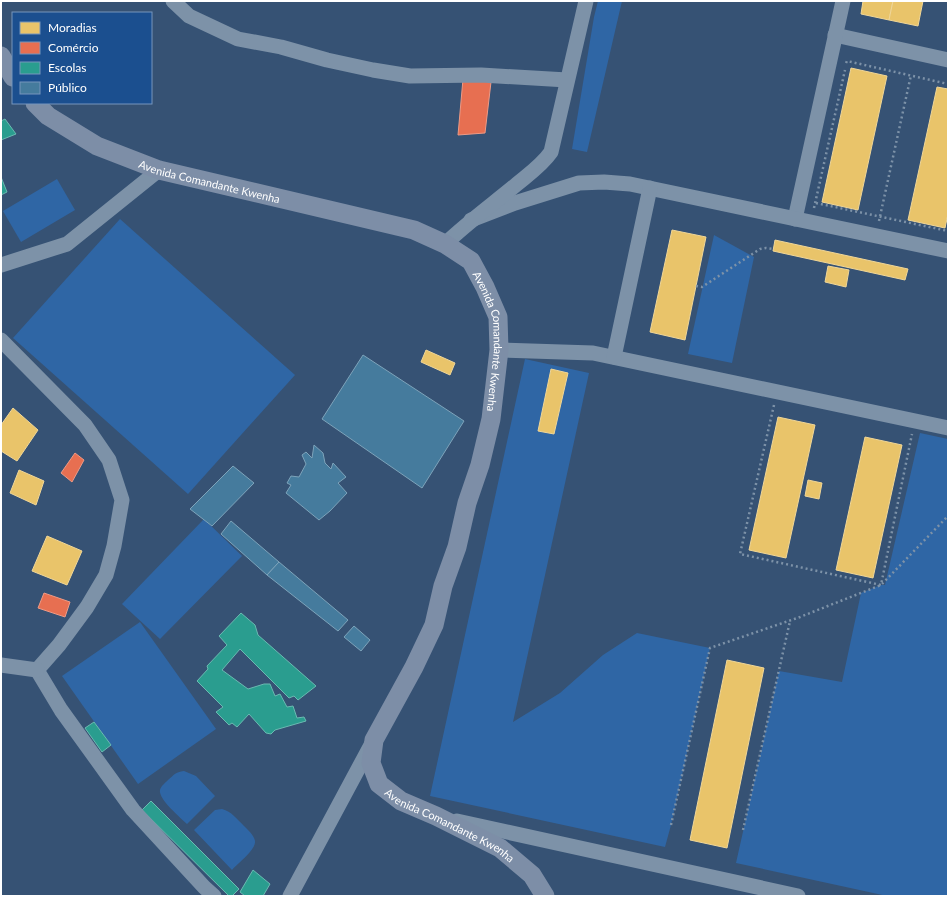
<svg xmlns="http://www.w3.org/2000/svg" width="949" height="897" font-family="Lato,sans-serif">
<style>
.green{fill:#2f66a5}
.homes{fill:#e9c46a;stroke:#f0d697}
.shops{fill:#e76f51;stroke:#ee9a85}
.schools{fill:#2a9d8f;stroke:#6abab1}
.public{fill:#457b9d;stroke:#7da3ba}
.lines{fill:none;stroke-linecap:round;stroke-linejoin:round}
.path{stroke:#7d92a8;stroke-width:2.5;stroke-dasharray:2 3;stroke-linecap:butt}
.minor{stroke:#7d92a8;stroke-width:15}
.major{stroke:#7d8ea7;stroke-width:19}
.labels{text-anchor:middle;dominant-baseline:central;stroke-width:4;stroke-linejoin:round;paint-order:stroke}
.street-label{font-size:11px;fill:#fff;stroke:#1b4f8f}
</style>
<rect width="100%" height="100%" fill="#365274"/>
<g class="green">
<path d="M598,1H622L587,152L572,149L594,17Z"/>
<path d="M57,179L75,210L21,242L3,211Z"/>
<path d="M120,219L295,375L188,494L13,338Z"/>
<path d="M714,235L754,257L732,363L688,354Z"/>
<path d="M525,359L589,373L513,722L560,693L603,655L637,633L710,648L671,825L665,847L430,796Z"/>
<path d="M920,433L948,439V896H887L736,863L779,671L842,682L861,593L881,585H885Z"/>
<path d="M204,519L242,556L160,639L122,604Z"/>
<path d="M140,622L216,729L138,784L62,676Z"/>
<path d="M184,771L196,776L215,796L187,824C181,818 158,799 160,790C161,786 165,783 168,780C174,775 175,772 184,771Z"/>
<path d="M222,809C232,812 236,818 244,826C248,830 254,835 255,841C256,850 238,863 232,870L194,830L215,810Z"/>
</g>
<g class="homes">
<path d="M863,1H893L889,20L861,14Z"/>
<path d="M893,1H923L918,26L889,20Z"/>
<path d="M851,68L887,76L858,210L822,202Z"/>
<path d="M937,87L948,89V214L945,228L908,220Z"/>
<path d="M672,230L706,237L685,340L650,332Z"/>
<path d="M775,240L908,269L905,280L773,251Z"/>
<path d="M828,266L849,270L846,287L825,282Z"/>
<path d="M426,350L455,363L450,375L421,362Z"/>
<path d="M551,369L568,373L554,434L538,431Z"/>
<path d="M13,408L38,430L17,461L1,451V425Z"/>
<path d="M778,417L815,425L786,558L749,550Z"/>
<path d="M865,437L902,445L873,578L836,570Z"/>
<path d="M19,470L44,481L36,505L10,493Z"/>
<path d="M808,480L822,483L819,499L805,496Z"/>
<path d="M47,536L82,551L67,585L32,571Z"/>
<path d="M727,660L764,668L727,848L690,840Z"/>
</g>
<g class="shops">
<path d="M463,79L491,82L485,133L458,135Z"/>
<path d="M75,453L84,460L72,482L61,473Z"/>
<path d="M44,593L70,602L65,617L38,608Z"/>
</g>
<g class="schools">
<path d="M5,119L16,134L1,140V121Z"/>
<path d="M1,177L7,192L1,195Z"/>
<path d="M241,613L255,625L258,635L316,686L298,700L294,696L289,698L240,649L222,670L248,689L264,684H270L275,696L280,694L287,707L293,706L297,718L304,717L306,721L275,730L271,734L266,733L249,714L237,727L232,723L229,725L216,712L223,707L197,681L208,669L207,666L227,645L219,636Z"/>
<path d="M94,722L111,745L102,752L85,728Z"/>
<path d="M151,801L239,889L232,896H229L142,810Z"/>
<path d="M253,870L270,884L263,896H245L240,892Z"/>
</g>
<g class="public">
<path d="M363,355L464,421L422,488L322,419Z"/>
<path d="M314,445L323,453L325,463L331,469L333,463L346,477L338,483L347,493L330,511L319,520L286,493L291,485L287,483L291,476L299,477L306,464L302,455L306,452L312,458Z"/>
<path d="M233,466L254,483L212,526L190,509Z"/>
<path d="M231,521L279,562L267,575L221,534Z"/>
<path d="M279,562L348,620L338,631L267,575Z"/>
<path d="M354,626L370,640L361,651L344,637Z"/>
</g>
<g class="lines">
<g class="path">
<path d="M846,63L847,61L948,84"/>
<path d="M816,203L948,231"/>
<path d="M814,208L845,70"/>
<path d="M879,221L911,75"/>
<path d="M696,286L702,287L760,249L766,248L773,249"/>
<path d="M774,405L740,554L881,585L912,434"/>
<path d="M671,825L710,648L800,617L881,585L948,516"/>
<path d="M743,830L790,621"/>
</g>
<g class="minor">
<path d="M173,1L189,16L238,39L281,47L327,60L373,70L410,76L481,75L567,80"/>
<path d="M835,35L948,60"/>
<path d="M795,219L843,1"/>
<path d="M471,220L515,203L579,183L604,182L630,184L948,251"/>
<path d="M445,244C468,222 493,204 517,184C529,174 542,165 551,152L586,1"/>
<path d="M1,265L67,244L159,170"/>
<path d="M1,340L85,425L109,460L122,500L114,546L106,575L87,607L59,645L37,670L61,710L133,810L204,887L214,896"/>
<path d="M499,350L593,353L948,428"/>
<path d="M614,357L650,188"/>
<path d="M1,665L37,670"/>
<path d="M457,821L798,896"/>
<path d="M290,896L371,745"/>
</g>
<g class="major">
<path d="M1,56L13,77"/>
<path id="s1" d="M35,103L48,116L97,146L159,170L414,230L445,244L471,261L485,287L498,317L499,350L491,419L480,465L467,503L457,547L443,586L434,625L414,667L374,740L371,763L379,784L401,801L436,816L500,848L532,875L545,896"/>
</g>
</g>
<g class="labels">
<g class="street-label">
<text stroke="none"><textPath href="#s1" startOffset="194">Avenida Comandante Kwenha</textPath></text>
<text stroke="none"><textPath href="#s1" startOffset="554">Avenida Comandante Kwenha</textPath></text>
<text stroke="none"><textPath href="#s1" startOffset="1106">Avenida Comandante Kwenha</textPath></text>
</g>
</g>
<rect width="949" height="897" fill="none" stroke="#ffffff" stroke-width="4"/>
<rect x="12" y="12" width="140" height="92" fill="#1b4f8f" stroke="#7695bc"/>
<rect x="20" y="22" width="20" height="12" fill="#e9c46a" stroke="#7695bc"/>
<text x="48" y="32" font-size="12" fill="#ffffff">Moradias</text>
<rect x="20" y="42" width="20" height="12" fill="#e76f51" stroke="#7695bc"/>
<text x="48" y="52" font-size="12" fill="#ffffff">Comércio</text>
<rect x="20" y="62" width="20" height="12" fill="#2a9d8f" stroke="#7695bc"/>
<text x="48" y="72" font-size="12" fill="#ffffff">Escolas</text>
<rect x="20" y="82" width="20" height="12" fill="#457b9d" stroke="#7695bc"/>
<text x="48" y="92" font-size="12" fill="#ffffff">Público</text>
</svg>
